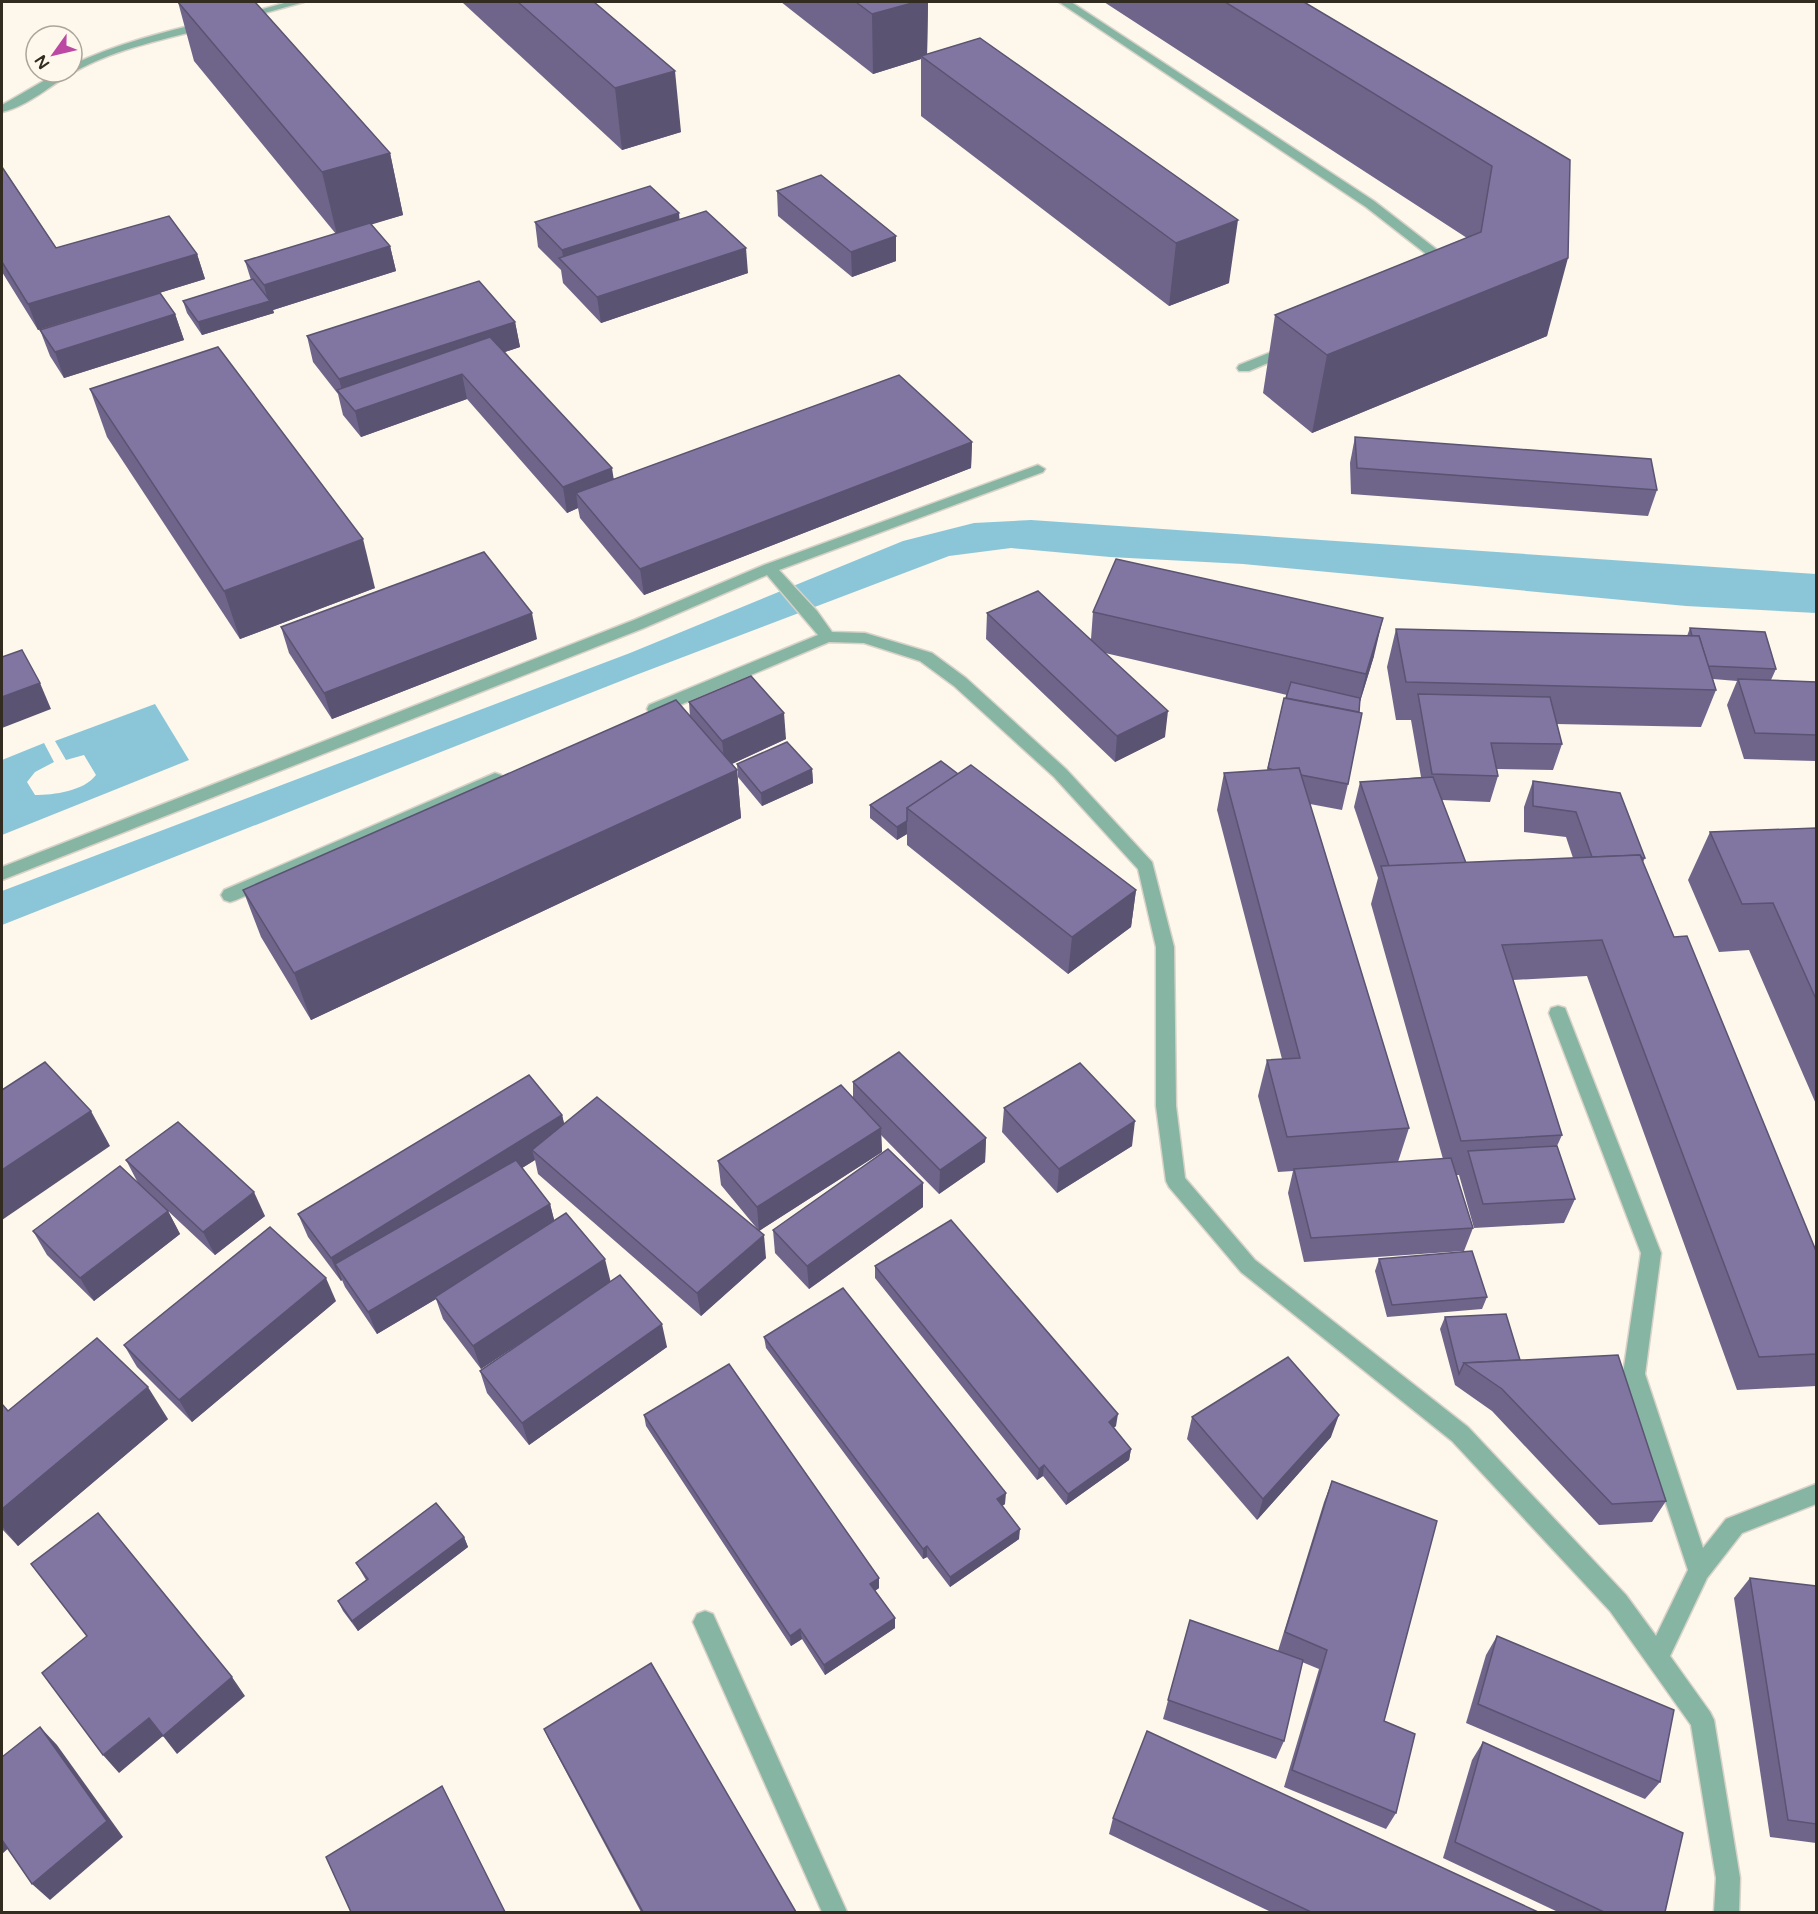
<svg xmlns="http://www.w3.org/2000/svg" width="1818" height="1914" font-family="'Varela Round',sans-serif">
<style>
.water{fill:#8bc6d8}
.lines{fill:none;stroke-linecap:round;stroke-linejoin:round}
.minor-casing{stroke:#d8d2c7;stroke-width:3}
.minor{fill:#86b5a3;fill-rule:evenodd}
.wall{fill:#6f658a}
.shaded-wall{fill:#5a5371}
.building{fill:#8176a1;stroke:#5a5371;stroke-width:1.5}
</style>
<rect width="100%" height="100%" fill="#fdf7ec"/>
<g class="water">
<path d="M1031,520L1816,574V613L1686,606L1243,564L1110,557L1011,548L949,556L636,675L2,925V891L630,653L903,541L974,523Z"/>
<path d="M155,704L189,760L2,835V760L44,743L54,762L35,772L27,782L35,795C54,795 84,791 96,775L84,755L66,760L55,741Z"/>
</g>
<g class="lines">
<defs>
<g id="minor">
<path d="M288,2H304L240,20L235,17Z"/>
<path d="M1059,2H1071L1374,201L1436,249L1438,252L1429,277H1419L1418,274L1425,253L1366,207Z"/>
<path d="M210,21L214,22V26C168,39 116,48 74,72C52,84 27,107 2,112V105L59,72H72V65C116,44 163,32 210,21Z"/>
<path d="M1289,345L1294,346L1296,349L1294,352L1249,371H1239L1237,368L1239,365Z"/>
<path d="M1038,465L1045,469L1043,472L779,570L817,611L832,632L865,633L932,653L966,678L1066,769L1152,862L1174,947L1176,1106L1185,1178L1255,1260L1468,1427L1626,1595L1656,1636L1688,1570L1623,1374L1641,1253L1549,1013L1551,1008L1558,1006L1565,1008L1661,1253L1645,1374L1703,1548L1726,1519L1816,1484V1504L1742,1533L1707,1578L1670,1656L1710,1712L1714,1720L1740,1878L1739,1912H1714L1716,1878L1691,1725L1610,1611L1452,1441L1241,1272L1169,1187L1166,1181L1156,1106V947L1138,869L1054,777L954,686L920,661L864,643L829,642L661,713H649L647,709L649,705L818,635L767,575L644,628L2,880V867L634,620L764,565Z"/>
<path d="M495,773L501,775L503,779L501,783L236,900L230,902L224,900L221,895L224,890Z"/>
<path d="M705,1611L713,1614L847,1912H822L693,1622L697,1614Z"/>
</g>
</defs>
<use href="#minor" class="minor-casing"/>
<use href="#minor" class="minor"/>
</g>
<g class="wall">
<path d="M178,2L390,153L403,215L371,224L390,246L396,271L273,310L274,313L202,335L187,313L183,301L251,280L245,261L336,234L194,61Z"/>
<path d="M462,2H594L681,132L622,150Z"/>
<path d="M781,2H928L927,54L1229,283L1169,306L921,116V59L873,74Z"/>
<path d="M1104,2H1304L1570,160L1547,336L1312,433L1263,393L1275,315L1467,238Z"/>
<path d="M2,167L56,248L197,254L205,279L38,330L2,272Z"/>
<path d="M777,191L896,236V261L852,277L778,216Z"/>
<path d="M680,219L748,273L601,323L563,283L561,270L538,247L535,222Z"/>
<path d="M175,314L184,340L64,378L50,356L40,330Z"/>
<path d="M515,322L520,347L505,352L614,479L972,442L971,468L644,595L580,518L578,508L567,513L467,399L361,437L343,415L338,394L313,362L307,336Z"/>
<path d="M90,389L375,588L240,639L107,437Z"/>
<path d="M1355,437L1657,490L1648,516L1351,494L1350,463Z"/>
<path d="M1093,612L1374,656L1360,702L1348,784L1342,810L1310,804L1409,1128L1398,1162L1443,1159L1371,904L1378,878L1354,807L1360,782L1421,777L1411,720H1396L1387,667L1396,629L1687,636L1690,628L1776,669L1771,680L1816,682V761L1744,759L1727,705L1737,681L1713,679L1716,690L1701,727L1556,724L1562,744L1553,770L1497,769L1498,776L1490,802L1442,800L1466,863L1573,858L1566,837L1524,832V807L1533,781L1645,858L1643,862L1674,937L1816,1251V1386L1737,1390L1587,976L1513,980L1562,1135L1557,1146L1575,1199L1564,1223L1474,1228L1459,1175H1456L1473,1228L1464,1251L1304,1262L1288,1193L1293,1171L1278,1172L1258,1096L1267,1060L1282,1059L1217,810L1224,773L1267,770L1284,698H1286L1287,695L1105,653L1165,737L1115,762L986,639L987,613L1091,639Z"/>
<path d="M281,627L537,639L332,719L289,653Z"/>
<path d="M689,702L786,739L732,764L737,770L741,818L311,1020L261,937L243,890L690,717Z"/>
<path d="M737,764L812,769L813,783L762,806L738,777Z"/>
<path d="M958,774L1136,890L1131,927L1068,974L907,845V834L897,840L870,818V805Z"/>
<path d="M1816,828V1104L1749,950L1719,952L1688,880L1710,832Z"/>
<path d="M853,1082L986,1138L985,1162L939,1194L881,1135L882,1152L759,1231L721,1185L718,1161L853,1098Z"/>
<path d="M1004,1108L1132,1146L1057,1193L1002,1132Z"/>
<path d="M562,1115L564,1124L766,1258L701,1316L538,1174L535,1160L522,1168L550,1204L554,1220L610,1282L667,1347L529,1445L487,1393L480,1371L563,1314L481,1369L443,1319L436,1299L377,1334L345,1287L342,1280L341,1281L308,1237L298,1214Z"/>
<path d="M126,1160L265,1216L215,1255L168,1211L180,1234L94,1301L47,1255L33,1231L138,1183Z"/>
<path d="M923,1207L809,1289L775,1253L773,1230Z"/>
<path d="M1379,1259L1487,1297L1482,1309L1387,1317L1375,1271Z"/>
<path d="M875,1266L1116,1426L1113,1428L1131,1449L1129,1460L1066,1505L1043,1476L1037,1480L875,1278Z"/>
<path d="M336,1301L192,1422L137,1367L124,1345Z"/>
<path d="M1445,1317L1520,1360L1666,1501L1652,1522L1599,1525L1492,1411L1455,1385L1440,1329Z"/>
<path d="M764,1337L1005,1504L1002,1506L1019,1539L950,1587L927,1557L923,1559L766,1348Z"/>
<path d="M2,1404L8,1411L168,1419L18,1546L2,1529Z"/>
<path d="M644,1415L879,1578V1588L875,1591L895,1618V1628L825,1675L802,1639L791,1646L646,1426Z"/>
<path d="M1192,1417L1331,1437L1257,1520L1187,1439Z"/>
<path d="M1332,1481L1384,1721L1396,1813L1386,1829L1284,1787L1319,1669L1302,1662L1284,1741L1276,1759L1163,1719L1190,1620L1278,1651L1324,1502Z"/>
<path d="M464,1537L468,1547L358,1631L343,1611L338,1601L366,1580L356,1563Z"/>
<path d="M1750,1578L1816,1586V1843L1770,1837L1734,1598Z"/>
<path d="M1497,1636L1660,1782L1645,1799L1466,1723L1486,1655Z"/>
<path d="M544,1729L796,1912H641L548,1738Z"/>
<path d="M1483,1742L1665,1912H1558L1443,1858L1472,1760Z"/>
<path d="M1113,1818L1538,1912H1271L1109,1834Z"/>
</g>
<g class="shaded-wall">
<path d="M916,2H928L927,58L921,56V59L873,74L872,14Z"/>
<path d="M675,71L681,132L622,150L615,88Z"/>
<path d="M390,153L403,215L337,235L322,172Z"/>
<path d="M679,213L681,238L564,264L562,250Z"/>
<path d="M1238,220L1229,283L1169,306L1176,243Z"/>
<path d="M896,236V261L852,277L851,252Z"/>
<path d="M390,246L396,271L273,310L274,313L202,335L198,322L268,301L264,285Z"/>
<path d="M746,248L748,273L601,323L597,297Z"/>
<path d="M197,254L205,279L38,330L28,304Z"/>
<path d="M1568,258L1547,336L1312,433L1327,355Z"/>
<path d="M175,314L184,340L64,378L55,352Z"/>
<path d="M515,322L520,347L349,404L344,399L339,379Z"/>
<path d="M462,374L467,399L361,437L355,411Z"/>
<path d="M972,442L971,468L644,595L640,569Z"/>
<path d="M612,468L616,494L576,493L578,508L567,513L563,487Z"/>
<path d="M363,539L375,588L240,639L224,591Z"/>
<path d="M532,613L537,639L332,719L324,693Z"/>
<path d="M1383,618L1374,656L1357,711L1366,674Z"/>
<path d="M40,683L51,709L2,728V697Z"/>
<path d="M1168,711L1165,737L1115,762L1117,736Z"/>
<path d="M784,713L786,739L725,767L722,741Z"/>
<path d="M812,769L813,783L762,806L761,793Z"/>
<path d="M737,770L741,818L311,1020L294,973Z"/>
<path d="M907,821V834L897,840V827Z"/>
<path d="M1136,890L1131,927L1068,974L1072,937Z"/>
<path d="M91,1111L110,1146L2,1220V1170Z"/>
<path d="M562,1115L568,1139L532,1150L535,1160L345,1278L335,1264L342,1280L341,1281L331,1258Z"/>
<path d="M1135,1121L1132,1146L1057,1193L1059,1169Z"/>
<path d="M881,1128L882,1152L759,1231L757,1207Z"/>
<path d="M986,1138L985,1162L939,1194L940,1170Z"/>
<path d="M923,1183V1207L809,1289L807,1266Z"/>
<path d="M254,1192L265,1216L215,1255L203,1232Z"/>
<path d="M550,1204L556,1227L435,1297L436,1299L377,1334L368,1312Z"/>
<path d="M168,1211L180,1234L94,1301L80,1278Z"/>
<path d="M764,1235L766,1258L701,1316L697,1293Z"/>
<path d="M605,1259L611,1283L481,1369L473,1346Z"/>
<path d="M326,1278L336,1301L192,1422L179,1400Z"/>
<path d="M662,1324L667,1347L529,1445L522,1423Z"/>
<path d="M148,1387L168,1419L18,1546L2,1526V1509Z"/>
<path d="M1118,1414L1116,1426L1107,1433L1109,1422Z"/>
<path d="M1339,1415L1331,1437L1257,1520L1263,1499Z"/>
<path d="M1131,1449L1129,1460L1066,1505L1068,1494Z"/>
<path d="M1044,1465L1043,1476L1037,1480L1039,1469Z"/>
<path d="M1006,1493L1005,1504L996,1510L997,1499Z"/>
<path d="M1020,1529L1019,1539L950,1587V1577Z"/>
<path d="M464,1537L468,1547L358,1631L352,1621Z"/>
<path d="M927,1546V1557L923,1559V1549Z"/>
<path d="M879,1578V1588L870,1594V1584Z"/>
<path d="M895,1618V1628L825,1675L824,1665Z"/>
<path d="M800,1629L802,1639L791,1646L790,1636Z"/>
<path d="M232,1677L245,1696L177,1754L163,1736L119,1773L103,1755L149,1718Z"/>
<path d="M40,1727L57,1745L123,1837L50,1900L32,1884Z"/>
<path d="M2,1836L12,1845L2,1854Z"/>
</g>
<g class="building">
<path d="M178,2H255L390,153L322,172Z"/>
<path d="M518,2H594L675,71L615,88Z"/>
<path d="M856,2H916L872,14Z"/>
<path d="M1225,2H1304L1570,160L1568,258L1327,355L1275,315L1481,232L1492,166Z"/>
<path d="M980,38L1238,220L1176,243L921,56Z"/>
<path d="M2,167L56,248L169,216L197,254L28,304L2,262Z"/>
<path d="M821,175L896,236L851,252L777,191Z"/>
<path d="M650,186L679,213L562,250L535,222Z"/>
<path d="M706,211L746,248L597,297L559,258Z"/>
<path d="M370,223L390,246L264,285L245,261Z"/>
<path d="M253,279L270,301L198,322L183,301Z"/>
<path d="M479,281L515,322L339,379L307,336Z"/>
<path d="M160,293L175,314L55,352L40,330Z"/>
<path d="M490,337L612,468L563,487L462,374L355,411L337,390Z"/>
<path d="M218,347L363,539L224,591L90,389Z"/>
<path d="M899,375L972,442L640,569L576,493Z"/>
<path d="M1355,437L1651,459L1657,490L1357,468Z"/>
<path d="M484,552L532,613L324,693L281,627Z"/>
<path d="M1116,559L1383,618L1366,674L1093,612Z"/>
<path d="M1038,591L1168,711L1117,736L987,613Z"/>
<path d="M1690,628L1765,632L1776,669L1708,666L1699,636H1692Z"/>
<path d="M1396,629L1699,636L1716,690L1406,682Z"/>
<path d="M22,650L40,683L2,697V657Z"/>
<path d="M751,676L784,713L722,741L689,702Z"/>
<path d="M1738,679L1816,682V735L1755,733Z"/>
<path d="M1291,682L1360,698L1359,712L1286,698Z"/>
<path d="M1418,694L1550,697L1562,744L1491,743L1498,776L1432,774Z"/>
<path d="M1284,698L1362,713L1348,784L1301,775L1299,768L1273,770L1268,768Z"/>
<path d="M676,700L737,770L294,973L243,890Z"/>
<path d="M787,742L812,769L761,793L737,764Z"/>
<path d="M941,761L958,774L907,808V821L897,827L870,805Z"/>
<path d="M971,765L1136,890L1072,937L907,808Z"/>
<path d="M1299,768L1409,1128L1287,1137L1267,1060L1300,1058L1224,773Z"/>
<path d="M1433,777L1466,863L1389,866L1360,782Z"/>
<path d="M1533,781L1620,793L1645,858H1642L1640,855L1592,857L1576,812L1533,806Z"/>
<path d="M1816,828V999L1773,903L1742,904L1710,832Z"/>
<path d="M1640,855L1674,937L1687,936L1816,1251V1354L1759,1357L1602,940L1502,945L1562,1135L1461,1141L1381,866Z"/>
<path d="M899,1052L986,1138L940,1170L853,1082Z"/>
<path d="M45,1062L91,1111L2,1170V1090Z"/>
<path d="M1080,1063L1135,1121L1059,1169L1004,1108Z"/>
<path d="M529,1075L562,1115L331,1258L298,1214Z"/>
<path d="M841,1085L881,1128L757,1207L718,1161Z"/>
<path d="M597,1097L764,1235L697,1293L532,1150Z"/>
<path d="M178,1122L254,1192L203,1232L126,1160Z"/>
<path d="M1557,1146L1575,1199L1483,1204L1468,1151Z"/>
<path d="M888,1149L923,1183L807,1266L773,1230Z"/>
<path d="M1451,1158L1473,1228L1311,1238L1294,1169Z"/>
<path d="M516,1160L550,1204L368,1312L335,1264Z"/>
<path d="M120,1166L168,1211L80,1278L33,1231Z"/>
<path d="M566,1213L605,1259L473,1346L435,1297Z"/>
<path d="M951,1220L1118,1414L1109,1422L1131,1449L1068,1494L1044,1465L1039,1469L875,1266Z"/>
<path d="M270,1227L326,1278L179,1400L124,1345Z"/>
<path d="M1472,1251L1487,1297L1392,1305L1379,1259Z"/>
<path d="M620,1275L662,1324L522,1423L480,1371Z"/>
<path d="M843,1288L1006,1493L997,1499L1020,1529L950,1577L927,1546L923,1549L764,1337Z"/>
<path d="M1506,1314L1520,1360L1464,1363L1459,1374L1445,1317Z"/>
<path d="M97,1338L148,1387L2,1509V1404L8,1411Z"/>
<path d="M1618,1355L1666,1501L1612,1504L1502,1389L1464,1363Z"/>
<path d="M1288,1357L1339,1415L1263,1499L1192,1417Z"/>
<path d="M729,1364L879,1578L870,1584L895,1618L824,1665L800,1629L790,1636L644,1415Z"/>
<path d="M1332,1481L1437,1521L1384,1721L1415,1734L1396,1813L1292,1770L1327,1650L1285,1632Z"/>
<path d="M436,1503L464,1537L352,1621L338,1601L368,1579L356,1563Z"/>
<path d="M98,1513L232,1677L163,1736L149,1718L103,1755L42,1673L87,1636L31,1564Z"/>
<path d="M1750,1578L1816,1586V1824L1788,1820Z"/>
<path d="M1190,1620L1303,1660L1284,1741L1168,1700Z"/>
<path d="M1497,1636L1674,1710L1660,1782L1478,1704Z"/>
<path d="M651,1663L796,1912H643L544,1729Z"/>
<path d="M40,1727L107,1821L32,1884L2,1840V1757Z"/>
<path d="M1147,1731L1538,1912H1311L1113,1818Z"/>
<path d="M1483,1742L1683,1833L1665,1912H1604L1455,1842Z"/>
<path d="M442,1786L505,1912H351L326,1857Z"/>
</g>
<rect width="1818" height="1914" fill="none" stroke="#312b20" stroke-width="6"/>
<g transform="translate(54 54) rotate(236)"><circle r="28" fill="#fdf7ec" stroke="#aba59a" stroke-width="1.5"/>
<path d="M0-4.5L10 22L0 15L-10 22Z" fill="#bb49a4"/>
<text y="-9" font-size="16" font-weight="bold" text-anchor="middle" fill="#312b20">N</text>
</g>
</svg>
